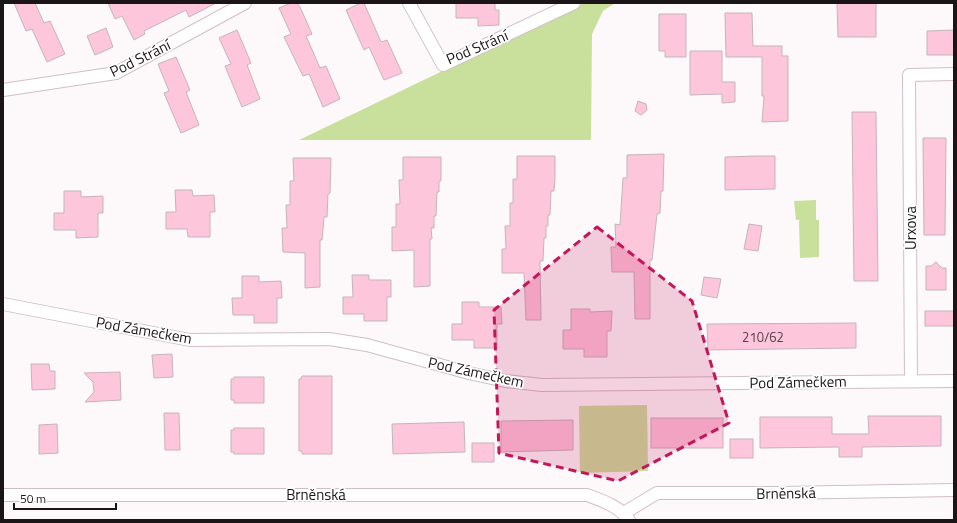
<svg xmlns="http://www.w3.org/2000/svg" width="957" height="523" font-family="'Titillium Web',sans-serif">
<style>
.green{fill:#c8e09c}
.building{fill:#fec6db;stroke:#c5b4ba}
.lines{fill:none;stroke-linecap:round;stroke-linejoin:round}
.street-casing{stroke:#d1bfc6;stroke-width:14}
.street{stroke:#fff;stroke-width:12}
.marked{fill:#c2185b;fill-opacity:0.2;stroke:#c2185b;stroke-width:3;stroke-dasharray:8 5;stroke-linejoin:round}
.labels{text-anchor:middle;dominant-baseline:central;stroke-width:3.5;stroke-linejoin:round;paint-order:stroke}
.number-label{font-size:13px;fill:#544148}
.street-label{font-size:15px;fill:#1b1517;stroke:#fff}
</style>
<rect width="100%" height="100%" fill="#fdf9fa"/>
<g class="green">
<path d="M584,3H615L603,11L592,34L591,140H299Z"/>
<path d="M816,200V220H819V257L800,258L799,221L801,220H796L794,201Z"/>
<path d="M647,405L648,471L580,473L579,406Z"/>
</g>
<g class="building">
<path d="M14,3H35L44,23L50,21L65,54L47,62L32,29L26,31Z"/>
<path d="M108,3H216L189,17L186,10L144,31L145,34L134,40L122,16L115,19Z"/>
<path d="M291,3H297L300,7L312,34L306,36L320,68L326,66L340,99L323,107L309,74L303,76L284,37L291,34L279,8Z"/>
<path d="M361,3H364L381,42L387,40L402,73L384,80L369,47L364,50L346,10Z"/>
<path d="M456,3H495V10H499V25L478,26V18H456Z"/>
<path d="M837,3H876V37H838Z"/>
<path d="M725,13H752L753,46H782V56H788V121L762,122L764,96H762V57H726Z"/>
<path d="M659,14H686V57H665V51H659Z"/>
<path d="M106,28L113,47L95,55L87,36Z"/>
<path d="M237,30L251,63L247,65L260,99L242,107L225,66L231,64L219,38Z"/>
<path d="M954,30V55H927V31Z"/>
<path d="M690,51H722V82H735V102L722,103V94L690,95Z"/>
<path d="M176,57L190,90L186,92L199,125L181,133L164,93L169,91L158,64Z"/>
<path d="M638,101L646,104L647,110L641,115L635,111Z"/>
<path d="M852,112H876L878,281H854Z"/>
<path d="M923,138H946L945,235H924Z"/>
<path d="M664,154L663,191H661L660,213L657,214L652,260H650V319H635L634,272H612L611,247H616L615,224L620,225L623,178H627V155Z"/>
<path d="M517,156H555V179L554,191H551L550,215H548V226H546V238H544L543,261H540L541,320H526L524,273H502V249H506L505,226H510V203H513V179H517Z"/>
<path d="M757,156H775V189L725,190V157Z"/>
<path d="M403,157H441V181H439V192H437L436,216H434V228H431L432,239H430V286L414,287V250L392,251V227H396V204H400L399,180H403Z"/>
<path d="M293,158H331L330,193L328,194L327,217H324L322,240H320V287L305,288V253L283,252L282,228H287L286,205H290V181H294Z"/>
<path d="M175,190H192L193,196L214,195L215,212H210V237H188L187,229H166V212H176Z"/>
<path d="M64,191H81V197L103,196V213H98V237L76,238V230H54V213H64Z"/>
<path d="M749,224L762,226L758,251L744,249Z"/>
<path d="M936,262L942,268H946V290H926V266H931Z"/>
<path d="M352,275H369V280H391V297H387V321H364V314H343V297H353Z"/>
<path d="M242,276H259V282L281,281L282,298H277V323H254V315H233L232,298H242Z"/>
<path d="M704,277L721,279L717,298L701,295Z"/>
<path d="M462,302H479V307H501L502,324H497V348H474V340H452V324H462Z"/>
<path d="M571,309H590V312L612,311L611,331H607V357H584V349H563V330H571Z"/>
<rect x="925" y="311" width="29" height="15"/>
<path d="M856,323V348L708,350L707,324Z"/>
<path d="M172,354L173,377L154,378L152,355Z"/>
<path d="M31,364H49L50,371H55V389L32,390Z"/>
<path d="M120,372L121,400L85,402L94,392L93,382L84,373Z"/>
<path d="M302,376H332V454H302V451H299V379H301Z"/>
<path d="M234,377H264V403H234V400H231V379H234Z"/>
<path d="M164,413H179L180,450H165Z"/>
<path d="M868,416H941V446L862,447V457H839V447L760,448V417H832V434H869Z"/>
<rect x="651" y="418" width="72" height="30"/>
<path d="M573,420V450L501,452V421Z"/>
<path d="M464,422L465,452L393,454L392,424Z"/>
<path d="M57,424L58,453L39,454V425Z"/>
<path d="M234,428H264V454H234V452H231V430H234Z"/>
<rect x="730" y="439" width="23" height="19"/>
<rect x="472" y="443" width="22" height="19"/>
</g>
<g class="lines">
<defs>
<g id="street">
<path d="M409,3L443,65L574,3"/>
<path d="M3,90L116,73L245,3"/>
<path d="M3,304L190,340L329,339L367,345L469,373L505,381L542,385L954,381"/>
<path d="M911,381L909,75L954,74"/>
<path d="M3,495H587C603,501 619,506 629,520"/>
<path d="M624,513L657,493H780L954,490"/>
</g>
</defs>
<use href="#street" class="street-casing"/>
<use href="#street" class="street"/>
</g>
<path class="marked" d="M597,227L692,301L729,423L618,481L499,453L494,310Z"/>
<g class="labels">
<g class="number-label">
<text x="763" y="337">210/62</text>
</g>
<g class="street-label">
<text transform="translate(477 47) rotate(-23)">Pod Strání</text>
<text transform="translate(140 58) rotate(-26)">Pod Strání</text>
<text transform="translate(910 228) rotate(-90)">Urxova</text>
<text transform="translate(144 330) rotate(10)">Pod Zámečkem</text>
<text transform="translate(476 372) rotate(12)">Pod Zámečkem</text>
<text transform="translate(798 382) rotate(-1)">Pod Zámečkem</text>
<text transform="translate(786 493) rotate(-1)">Brněnská</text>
<text x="316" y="494">Brněnská</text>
</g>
</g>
<rect width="957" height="523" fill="none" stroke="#1b1517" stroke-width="8"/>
<path d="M14 503v6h102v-6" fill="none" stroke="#1b1517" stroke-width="2"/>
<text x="20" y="503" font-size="12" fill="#1b1517" stroke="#ffffff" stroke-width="3" paint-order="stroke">50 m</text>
</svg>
